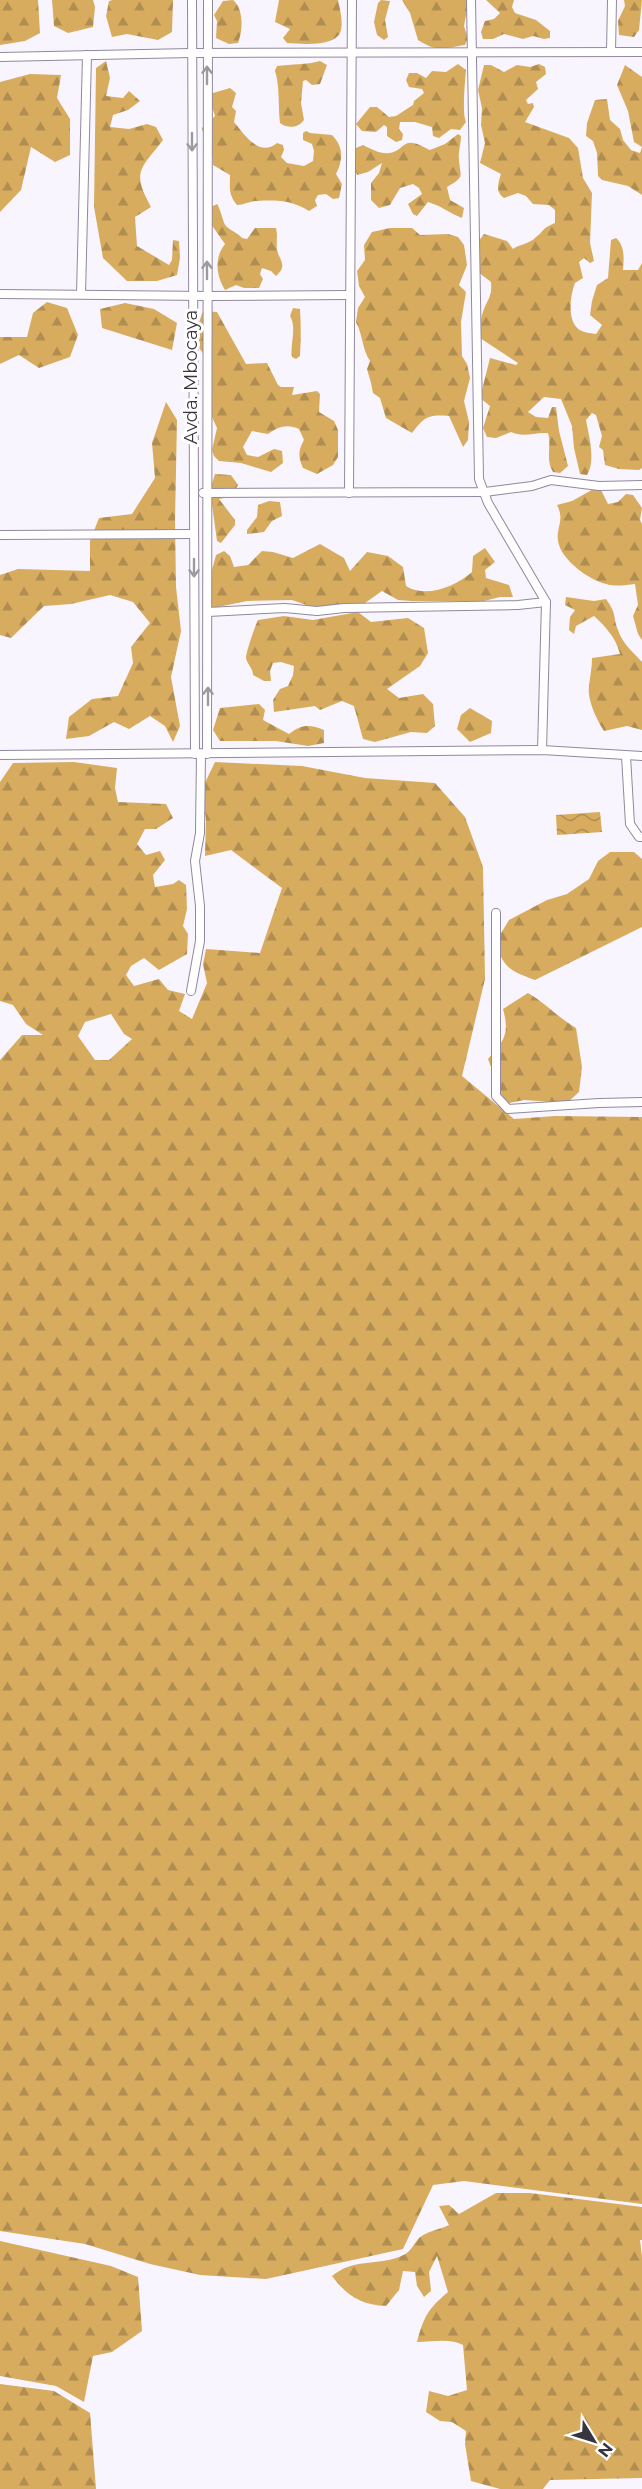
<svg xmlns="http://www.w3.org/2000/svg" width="642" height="2489" font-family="Montserrat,sans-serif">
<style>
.forest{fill:url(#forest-firs);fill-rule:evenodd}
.water{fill:url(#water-waves)}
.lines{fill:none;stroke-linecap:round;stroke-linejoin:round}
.street-casing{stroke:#91889d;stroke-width:10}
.street{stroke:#fff;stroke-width:8}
.oneway{stroke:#9c9a9e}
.labels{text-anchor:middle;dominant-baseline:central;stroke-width:6;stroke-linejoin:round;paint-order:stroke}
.street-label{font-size:18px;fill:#39353e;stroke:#fff}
</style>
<defs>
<pattern id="forest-firs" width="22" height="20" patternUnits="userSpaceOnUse" patternTransform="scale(1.5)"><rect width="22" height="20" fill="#d8ac5f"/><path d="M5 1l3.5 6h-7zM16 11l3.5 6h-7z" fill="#b08d50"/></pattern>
<pattern id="water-waves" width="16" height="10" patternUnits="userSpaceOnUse" patternTransform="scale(1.5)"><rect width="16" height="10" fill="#d8ab5e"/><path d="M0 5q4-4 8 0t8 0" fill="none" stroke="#b08c4f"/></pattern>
</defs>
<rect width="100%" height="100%" fill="#f9f5fe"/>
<g class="forest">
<path d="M0,0H38L40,33L25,41L0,45Z"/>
<path d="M52,0H93L95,7L93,27L68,33L54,26Z"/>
<path d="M113,0H173L172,32L158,40L127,34L112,37L106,16L109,1Z"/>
<path d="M233,0C244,9 243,31 238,43L229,44L216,38L217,21L214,15L223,1Z"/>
<path d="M279,0H338C340,10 344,24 340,33C333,47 300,44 287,43L283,38L290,29L275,22Z"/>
<path d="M381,0L390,1L385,20L388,37L384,40L377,35L374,22L378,3Z"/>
<path d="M402,0H469L464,26L468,38L465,45C444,48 438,53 418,40L410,13Z"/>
<path d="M486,0H514L512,7L515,13L536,20L550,31V38L544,39L533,36L523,39L504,34L493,39H483L481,32L485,21L494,19L500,13Z"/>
<path d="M624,0H642L639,30L634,37L619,35L618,21L625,6Z"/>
<path d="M106,61L110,78L106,96L123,98L129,91L140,101L128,110L113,115L110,127L129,129L147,124L156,127L163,140C141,169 131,171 151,207L135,217L137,246L169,265L172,260L173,240L179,241L180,258L177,275L157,281H127L103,258L94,207L96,68Z"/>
<path d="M320,61L327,65L320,84L312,85L306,80L303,81L301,103L304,120C298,128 288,129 280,123C278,108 280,85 275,71L277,66C292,64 306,65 320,61Z"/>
<path d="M458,64L466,70C465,82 462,113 466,122L460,130L451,129L439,138L433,136L432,127L415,122H400L399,129L403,134L402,140L396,142L387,136V127L384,125L376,132L362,131L356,124L370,107H377L389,117L396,116L413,105L414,101L424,93L422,89L409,87L406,80L409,73H417L426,78L432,71L446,72Z"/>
<path d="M539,64L545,67L546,74L536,82L538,89L526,100L528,104L533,103L534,107L525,122L569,138L578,148L583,178L592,193L590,243L594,261L590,263L584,258L579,262L583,278L575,283C570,296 566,324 582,331C586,333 592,333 596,334L602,325L590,315L592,301L597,285L608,278L611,240L616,238C625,246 624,259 623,270H638L642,263V468L639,470L619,469L605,465L603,450L599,447L602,436L596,415L592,413L586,420C589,436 596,461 587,475L580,474L574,448L572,426L561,399L544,397L528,412L536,417L548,418L552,407H556L559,431L568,466L560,473L553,472C545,460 552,446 548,433C534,432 524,438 511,432L496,438L487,437L483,428L490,406L480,398L490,358L516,365L518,363L480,338C480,328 480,319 484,309C489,297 492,297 491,282L474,269L478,242L484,234L507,241L513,249C520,244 529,244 535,238C545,230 541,229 555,223V210L549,205L533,204L526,196L518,193L504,198C495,191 498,184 501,174L480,163L485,143L481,125L482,108L478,90L484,65H491L504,72L517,65L530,67Z"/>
<path d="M625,65L642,77V195L628,186L602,180L598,176L597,153L593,141L586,136L587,123L595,100L607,99L610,120L620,129L623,140L631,150L640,153L642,147L634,142L628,111L617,85Z"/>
<path d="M30,74L61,75L57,98L70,119V155L55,162L31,147L21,190L0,212V82Z"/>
<path d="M230,88L236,93L232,107L236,111L234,122C244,134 259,158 277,143L283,145L284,150L281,157L287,163L304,166L313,161L314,151L312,144L303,140V133L306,131L310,133L332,135C344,147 343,160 336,174L342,184L339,198L333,199L326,194L318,195L315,200L317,206L309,211C291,200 277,200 257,201C250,201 244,205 237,205C228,194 230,187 230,175L213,165L211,142L203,133L202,128L215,116L210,101L213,93Z"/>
<path d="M458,134L461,136C461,143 458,153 459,160C460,177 466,176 447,187L450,200L464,208L462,218C449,213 442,206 428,202L417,216L413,214L408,204L422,194L419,188L413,184L400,188L390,205L379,208L371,200V183L379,173L382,163L368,172L357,175L352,158L356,148L363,145C375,151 387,158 399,149C403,146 407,142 412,143C418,143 425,148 430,150L445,144Z"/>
<path d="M217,204C221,210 223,223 226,226C232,232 237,232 242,238L247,239L255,228H276C278,236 276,242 277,249C278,259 289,265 276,276L271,271L262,268L260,274L263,279L259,288H244L236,285L225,290C216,275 214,258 225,244L211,224V207Z"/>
<path d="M390,228H412L420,235L448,234L458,237L464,245L467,265L459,285L466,292L461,322L462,356L467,364L470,378L464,401L469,422L468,440L463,447L449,416C428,414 424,417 412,433L386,418L380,398L373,393L371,383L367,369L370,361C362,349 363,335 356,322L358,308L365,297L359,286L357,271L365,260L364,245L372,232Z"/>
<path d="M47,302L67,308L78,335L70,357L39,368L19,355L0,364V337H27L33,313Z"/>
<path d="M125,303L154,309L177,323L172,350L102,328L100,309Z"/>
<path d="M293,308L300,309C301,324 301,339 300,356L296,359L292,357C290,344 297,327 290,316Z"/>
<path d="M203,311L217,312L246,364L267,363L278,385L281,387H294L292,395L317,391L320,394L319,412L334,421L338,430V457L333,465L317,474L303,468C298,457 298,451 304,440L299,429C288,424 278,426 268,434L252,431L243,447L247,455L258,457L274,449L282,451L283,463L271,472L241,463L219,461L214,456L212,450L217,428L211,415L212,365L199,348L197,328Z"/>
<path d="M166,402L177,420L175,521L176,587L181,631L171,677L180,726L173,742L165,726L150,716L129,729L114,722L89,736L66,739L69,717L92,699L118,696L133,663L131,647L150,623L133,602L110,595L71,604L44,606L11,638L0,635V575L18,569L90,571V541L99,518L132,514L155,478L152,443Z"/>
<path d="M215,474L231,475L238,485L232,496L219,499L235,520V525L221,543L217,541L210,490Z"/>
<path d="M599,486L608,504L618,502L626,494L633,495L642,508L640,520L642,524V640L638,634L633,616L638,605L635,584C626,585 615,587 606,584C589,580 561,560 558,541C556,527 565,520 557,505L572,501Z"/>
<path d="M269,501L280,502L282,516L272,521L264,532L247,534V530L257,517L258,505Z"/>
<path d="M320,544L344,558L350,571L367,552L388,556L403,567L406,586C426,599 456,586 472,572L473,556L485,548L495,562L485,570L486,578L509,585L513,597H500L484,601H411L398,600L382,591L365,603L336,605L321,610L292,600L247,601L213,608C203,593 212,572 216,555L224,551L230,556L234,567L248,565L262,551L273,552L293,558Z"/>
<path d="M566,597L594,601L606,599C618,616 612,615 618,630C622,643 633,652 642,662V730L627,726L604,731C597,720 587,700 589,686C590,676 592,668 592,658L620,654C616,638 606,627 594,616L576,626L574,634L569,630L570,617L575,610L565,605Z"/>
<path d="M358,612L371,622L408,618L424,628L428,653L420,666L387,689L399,698L423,694L433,704L435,726L427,733L411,732L375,742L363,739L354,706L342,701L320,710L315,706L274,712L273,700L280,689L288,686L293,675L294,666L281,662L273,663L270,671L271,681H264L253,675C253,668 247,664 246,658C246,652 255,626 258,620L284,616L313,620Z"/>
<path d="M259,704L265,710L263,720L289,734C301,724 310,724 324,730V743L308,746L276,741H220L213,730L220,708Z"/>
<path d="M470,708L492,721L491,733L470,742L457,729L461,715Z"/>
<path d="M74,762L117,768L115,788L118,802L166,804L173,818L156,829H145L137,844L146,855L160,851L165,860L153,875L155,887L173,884L179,880L186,885L187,909L183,926L188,934L187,954L159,970L144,958L131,966L126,975L134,986L159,979L168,990L185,994L179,1011L192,1019L207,983L203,964L206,949L260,953L282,888L231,850L205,856L206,820L202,789L215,762L302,766L365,778L435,783L465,817L483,867L485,979L462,1076L514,1119L555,1116L642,1117V2204L464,2181L433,2185L403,2249L266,2279L200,2275L150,2264L85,2244L0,2231V1060L22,1035H43L26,1024L13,1005L0,1001V782L13,763ZM111,1014L124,1034L132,1039L109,1060H95L78,1036L85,1022Z"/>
<path d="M610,852H634L642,859V927L535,980C510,971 505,969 495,943L509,920L547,900L567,894L589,879L598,861Z"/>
<path d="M528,993C547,1004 557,1017 576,1028L582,1067L579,1092L567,1103L524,1100L505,1104L488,1059C504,1041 510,1034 503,1009Z"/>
<path d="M496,2193H530L642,2207V2240H640L642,2257V2478L550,2480L543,2489H500L471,2481L465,2444L466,2431L452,2422L440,2421L426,2412L429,2391L448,2396L467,2390L463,2345C448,2338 434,2342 417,2342C424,2316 428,2309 448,2292L437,2256L429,2272L431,2291L424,2297L417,2286L415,2272L403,2271L399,2290L386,2306C361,2305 347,2296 332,2276C354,2258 374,2266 399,2257C411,2253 412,2246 419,2238C425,2232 441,2229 449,2225L439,2206L449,2205L459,2214Z"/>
<path d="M0,2241L111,2266L138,2277L142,2331L112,2352L93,2356L84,2402L56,2386L0,2376Z"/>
<path d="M0,2384L54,2391L90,2413L96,2489H0Z"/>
</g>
<path class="water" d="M600,812L602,832L557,835L556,815Z"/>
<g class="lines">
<defs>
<g id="street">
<path d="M192,0L195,754"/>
<path d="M471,0L479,479L488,503L546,602L542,750"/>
<path d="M611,52L612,0"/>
<path d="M0,57L191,53L642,52"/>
<path d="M0,294L208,296L348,295"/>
<path d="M81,294L87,55"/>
<path d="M203,493L485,492L532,486L551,480L599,486L642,485"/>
<path d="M349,493L352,0"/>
<path d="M0,535L194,534"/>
<path d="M208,612L285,608L317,611L344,608L518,605L546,602"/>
<path d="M207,754L208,0"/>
<path d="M0,755L542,750L642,756"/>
<path d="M626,756L630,824L639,837H642"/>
<path d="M496,913V1096L508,1109L599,1103L642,1102"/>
<path d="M191,991L200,941V906L195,861L200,833L201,754"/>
</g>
</defs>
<use href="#street" class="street-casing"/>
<use href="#street" class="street"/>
</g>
<defs><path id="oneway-shaft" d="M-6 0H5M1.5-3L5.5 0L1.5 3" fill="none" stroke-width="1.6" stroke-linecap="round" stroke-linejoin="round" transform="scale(1.5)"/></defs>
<g class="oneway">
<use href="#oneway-shaft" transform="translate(207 75) rotate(-90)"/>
<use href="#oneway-shaft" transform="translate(192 142) rotate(90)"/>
<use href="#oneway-shaft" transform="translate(207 270) rotate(-90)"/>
<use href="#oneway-shaft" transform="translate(194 568) rotate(90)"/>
<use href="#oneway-shaft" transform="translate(208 696) rotate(-90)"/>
</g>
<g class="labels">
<g class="street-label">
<text transform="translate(191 377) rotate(-90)">Avda. Mbocaya</text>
</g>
</g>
<g transform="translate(594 2441) rotate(128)" stroke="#ffffff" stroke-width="4.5" paint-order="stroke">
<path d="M0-4.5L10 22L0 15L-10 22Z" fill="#39353e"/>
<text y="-9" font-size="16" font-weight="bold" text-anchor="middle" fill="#39353e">N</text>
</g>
</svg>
